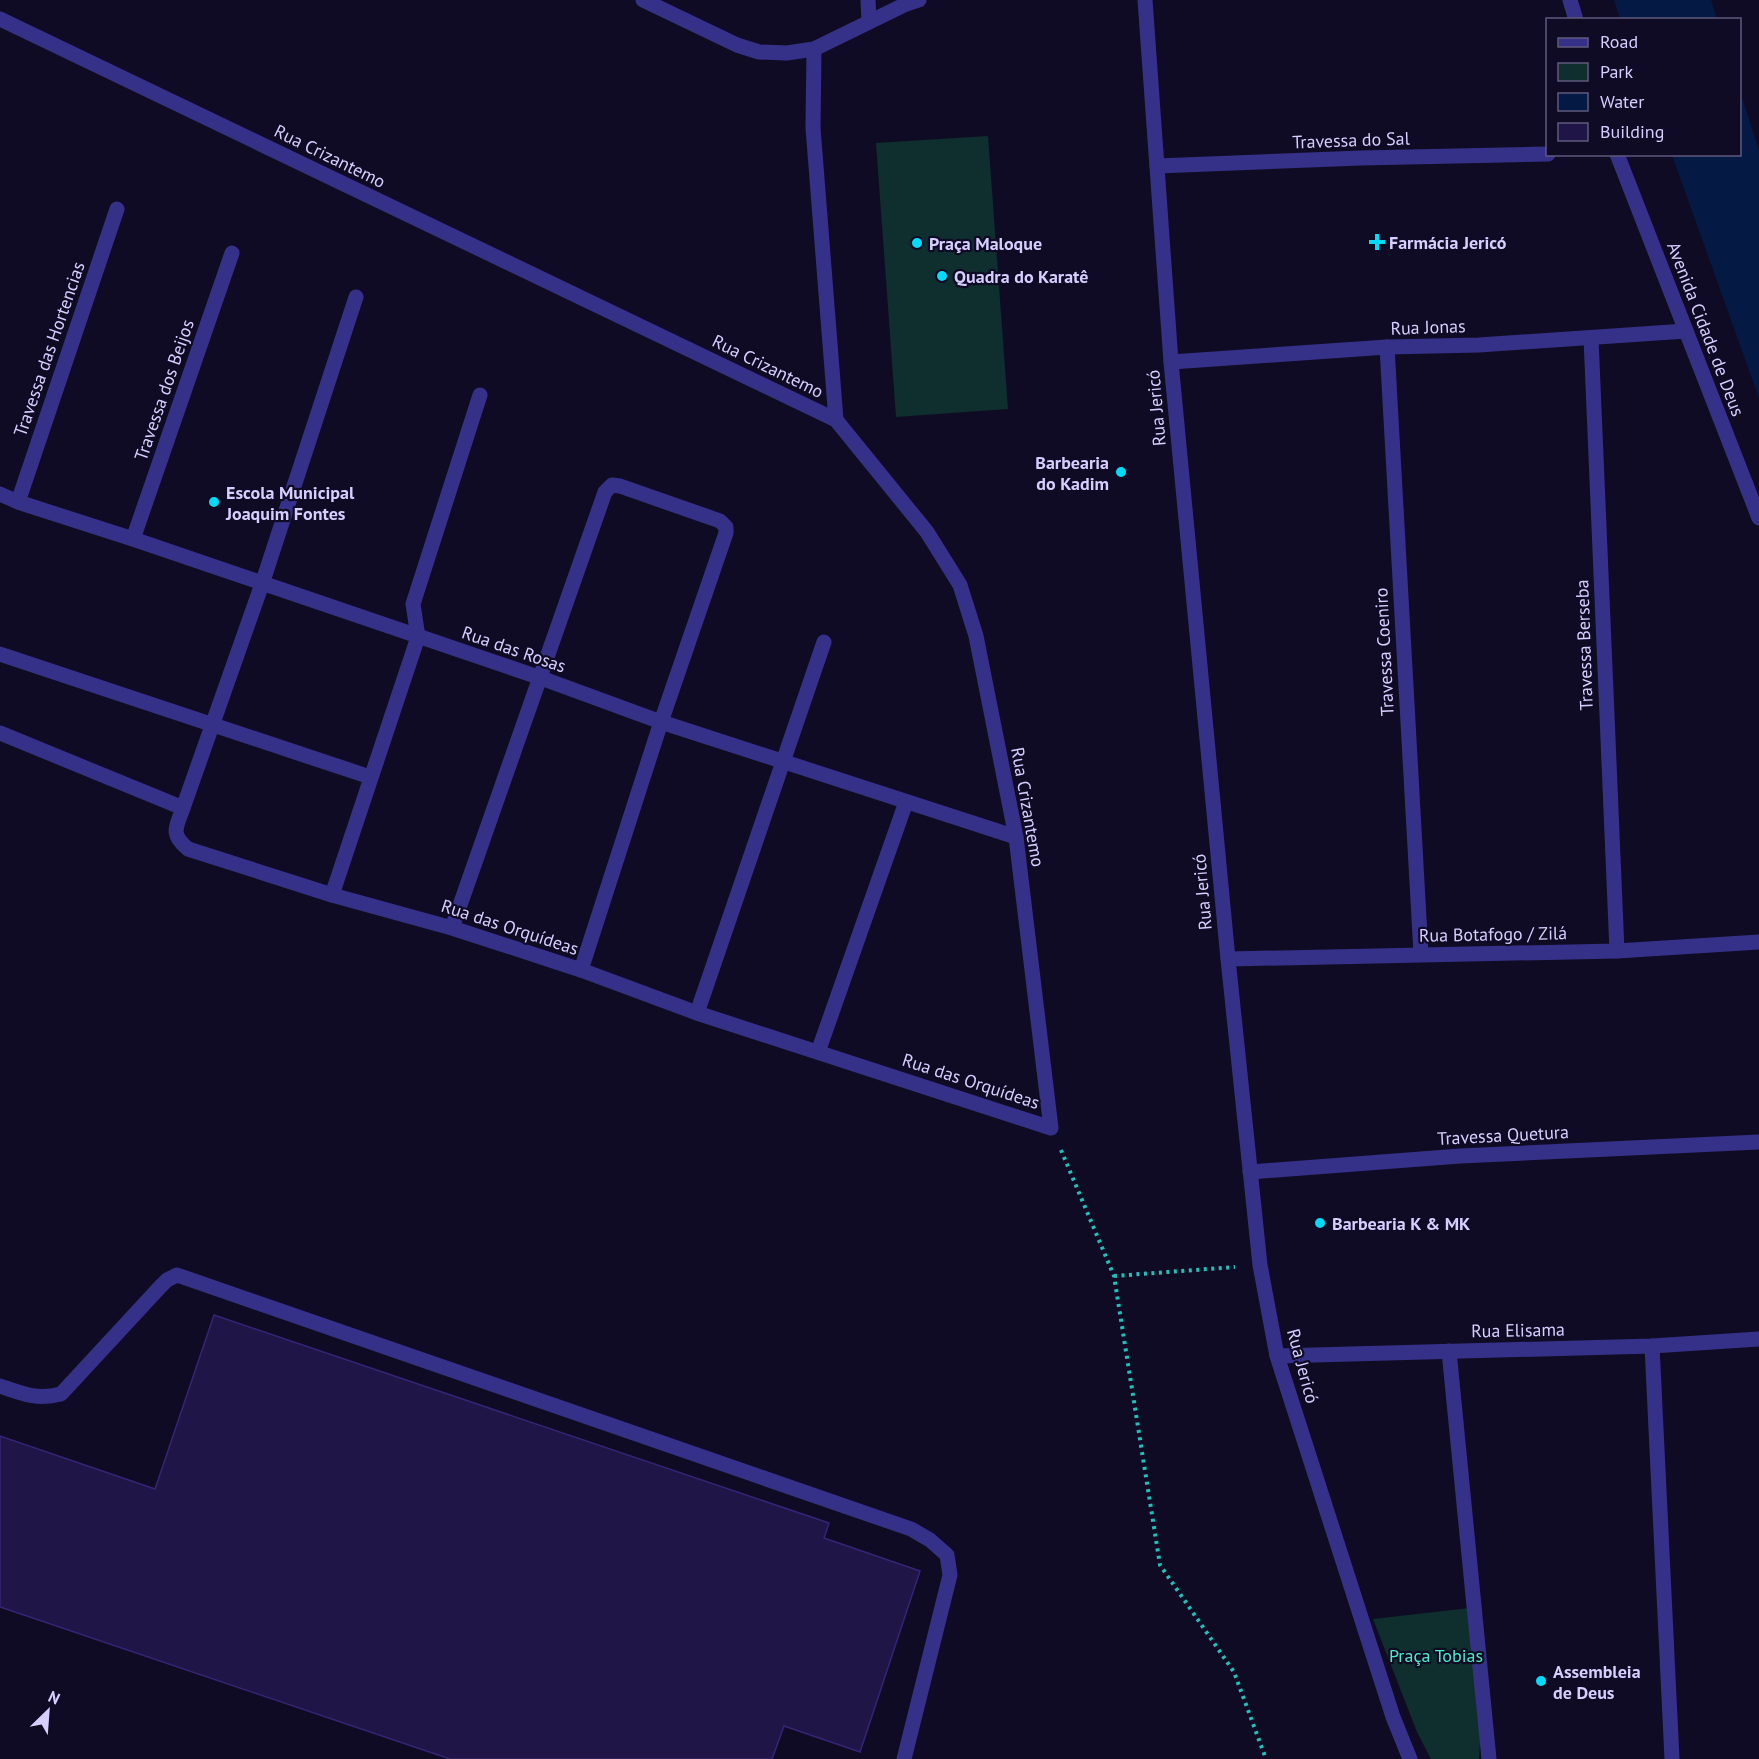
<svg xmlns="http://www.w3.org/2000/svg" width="1759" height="1759" font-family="'PT Sans',sans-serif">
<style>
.green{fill:#0e2f2e}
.water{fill:#041a44}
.building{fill:#201547;stroke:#362576;stroke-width:1.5}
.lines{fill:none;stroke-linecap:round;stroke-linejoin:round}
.path{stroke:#21c1ba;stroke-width:4;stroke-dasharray:3 4.5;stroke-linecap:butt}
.lane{stroke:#363188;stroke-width:15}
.street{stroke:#363188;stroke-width:15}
.poi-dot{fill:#00dbf9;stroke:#100b24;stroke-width:2}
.labels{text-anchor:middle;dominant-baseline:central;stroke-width:4.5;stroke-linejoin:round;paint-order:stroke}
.street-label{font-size:18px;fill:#d5ceff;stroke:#100b24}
.poi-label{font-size:18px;font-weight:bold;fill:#d5ceff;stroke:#100b24;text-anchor:start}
.park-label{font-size:18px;fill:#4decc7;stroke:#100b24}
</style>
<rect width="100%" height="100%" fill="#100b24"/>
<g class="green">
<path d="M988,136L1008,409L896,417L876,143Z"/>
<path d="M1479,1607L1481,1726L1479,1759H1431L1417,1732L1373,1619Z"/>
</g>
<g class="water">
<path d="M1614,0H1711L1717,19H1620Z"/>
<path d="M1740,91L1759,151V398L1672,155L1740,154Z"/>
</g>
<path class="building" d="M214,1315L829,1523L824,1538L920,1571L860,1752L784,1726L772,1759H450L0,1607V1436L155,1489Z"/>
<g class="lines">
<g class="path">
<path d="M1061,1150L1114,1276L1160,1565L1234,1672L1266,1759"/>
<path d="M1114,1276L1235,1267"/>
</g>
<path class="lane" d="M0,1386C23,1394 37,1400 61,1394L160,1287L167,1280L177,1275L911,1529L930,1540L947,1555L950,1575L904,1759"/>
<g class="street">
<path d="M643,0L737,45L759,52L787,53L814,49L904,5L919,0"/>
<path d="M868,0L869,22"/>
<path d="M1145,0L1171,362L1228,959L1260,1265L1277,1356L1393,1717L1410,1759"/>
<path d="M1570,0L1576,20"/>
<path d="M0,19L836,420L927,532L960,585L976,636L1016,837L1051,1128L697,1013L581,970L452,928L332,895L188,849C170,834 176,828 183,808L0,733"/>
<path d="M814,49L813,128L836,420"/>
<path d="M1617,154L1759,518"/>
<path d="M1157,166L1361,158L1548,154"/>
<path d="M1591,338L1617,951"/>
<path d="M1387,347L1421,954"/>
<path d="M1171,362L1387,347L1479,345L1686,331"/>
<path d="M0,494L18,502L133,539L541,678L661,722L1016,837"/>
<path d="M18,502L117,209"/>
<path d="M133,539L232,253"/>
<path d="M0,654L370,777"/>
<path d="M183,808L262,584L356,297"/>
<path d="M332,895L418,637L413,604L480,395"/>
<path d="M452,928L605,492L612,485L620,486L720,521L726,527V533L661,722L581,970"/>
<path d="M1228,959L1617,951L1759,942"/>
<path d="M697,1013L824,642"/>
<path d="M818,1052L906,802"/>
<path d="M1250,1172L1460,1156L1759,1142"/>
<path d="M1652,1346L1672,1759"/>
<path d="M1449,1351L1489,1759"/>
<path d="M1277,1356L1652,1346L1759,1339"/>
</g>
</g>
<g class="poi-dot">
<path d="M1374 233h6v6h6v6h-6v6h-6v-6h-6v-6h6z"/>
<circle cx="917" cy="243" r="6"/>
<circle cx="942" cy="276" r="6"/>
<circle cx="1121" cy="472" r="6"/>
<circle cx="214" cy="502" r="6"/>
<circle cx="1320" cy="1223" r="6"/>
<circle cx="1541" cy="1681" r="6"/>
</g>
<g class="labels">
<g class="street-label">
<text transform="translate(1351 140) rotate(-2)">Travessa do Sal</text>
<text transform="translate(330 156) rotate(26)">Rua Crizantemo</text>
<text transform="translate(1428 327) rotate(-2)">Rua Jonas</text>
<text transform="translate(1706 329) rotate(69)">Avenida Cidade de Deus</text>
<text transform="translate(49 349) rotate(-71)">Travessa das Hortencias</text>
<text transform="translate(768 366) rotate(26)">Rua Crizantemo</text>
<text transform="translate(164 390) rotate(-71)">Travessa dos Beijos</text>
<text transform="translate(1156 408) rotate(-95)">Rua Jericó</text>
<text transform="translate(1584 645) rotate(-92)">Travessa Berseba</text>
<text transform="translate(514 649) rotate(19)">Rua das Rosas</text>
<text transform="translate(1384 652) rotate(-93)">Travessa Coeniro</text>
<text transform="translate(1028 807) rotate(80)">Rua Crizantemo</text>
<text transform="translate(1202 892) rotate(-95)">Rua Jericó</text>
<text transform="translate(510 927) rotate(18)">Rua das Orquídeas</text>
<text transform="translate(1493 934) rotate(-1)">Rua Botafogo / Zilá</text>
<text transform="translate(971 1081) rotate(18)">Rua das Orquídeas</text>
<text transform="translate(1503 1135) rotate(-3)">Travessa Quetura</text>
<text transform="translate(1518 1330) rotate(-1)">Rua Elisama</text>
<text transform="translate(1303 1366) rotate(75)">Rua Jericó</text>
</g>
<g class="poi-label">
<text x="1389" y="242">Farmácia Jericó</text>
<text x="929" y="243">Praça Maloque</text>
<text x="954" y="276">Quadra do Karatê</text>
<text x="1109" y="462" text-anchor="end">Barbearia<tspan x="1109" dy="21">do Kadim</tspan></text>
<text x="226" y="492">Escola Municipal<tspan x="226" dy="21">Joaquim Fontes</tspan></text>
<text x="1332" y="1223">Barbearia K &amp; MK</text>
<text x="1553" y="1671">Assembleia<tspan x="1553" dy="21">de Deus</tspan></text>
</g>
<g class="park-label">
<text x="1436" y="1655">Praça Tobias</text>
</g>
</g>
<rect x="1546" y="18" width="195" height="138" fill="#100b24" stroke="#5f597c" stroke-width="1.5"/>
<rect x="1558" y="38" width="30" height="9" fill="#363188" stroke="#5f597c" stroke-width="1.5"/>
<text x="1600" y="48" font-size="18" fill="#d5ceff">Road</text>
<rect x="1558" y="63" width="30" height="18" fill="#0e2f2e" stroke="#5f597c" stroke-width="1.5"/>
<text x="1600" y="78" font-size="18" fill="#d5ceff">Park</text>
<rect x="1558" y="93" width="30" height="18" fill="#041a44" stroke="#5f597c" stroke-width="1.5"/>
<text x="1600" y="108" font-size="18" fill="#d5ceff">Water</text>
<rect x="1558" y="123" width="30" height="18" fill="#201547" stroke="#5f597c" stroke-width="1.5"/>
<text x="1600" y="138" font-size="18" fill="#d5ceff">Building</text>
<g transform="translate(48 1711) rotate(25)" stroke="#100b24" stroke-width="4.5" paint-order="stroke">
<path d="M0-4.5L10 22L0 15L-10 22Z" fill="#d5ceff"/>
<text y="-9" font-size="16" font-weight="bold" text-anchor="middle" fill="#d5ceff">N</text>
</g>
</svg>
